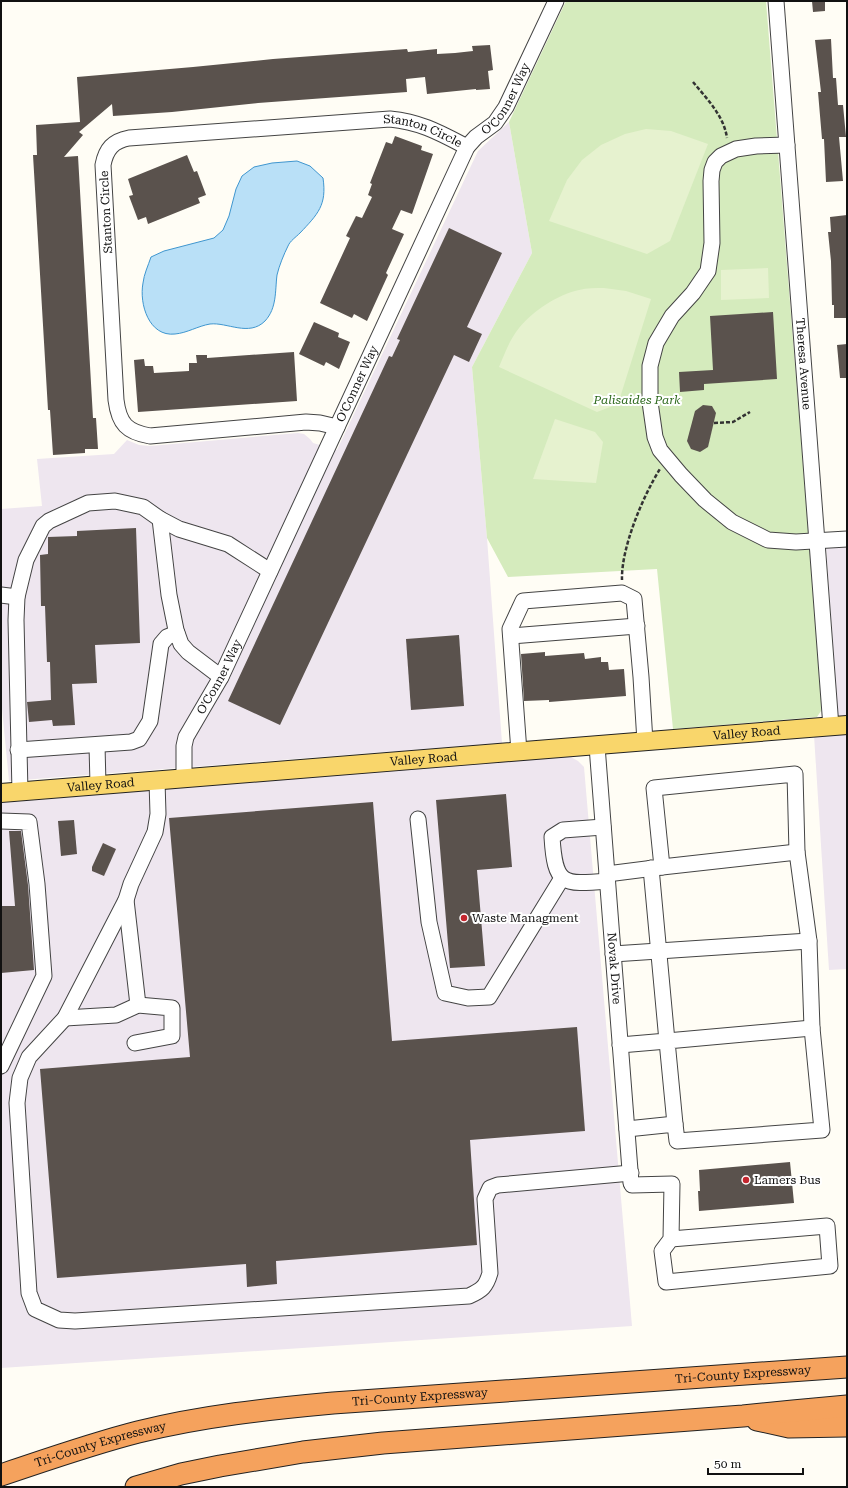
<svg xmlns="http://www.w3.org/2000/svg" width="848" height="1488" font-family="'Roboto Serif',serif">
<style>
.industrial{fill:#eee6ef}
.green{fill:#d5ebbd}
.pitch{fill:#e6f2cf}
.water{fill:#b9e0f7;stroke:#3f96cf}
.building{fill:#5a524d}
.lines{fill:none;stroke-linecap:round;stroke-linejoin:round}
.minor-casing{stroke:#444;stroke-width:17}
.major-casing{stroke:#222;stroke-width:20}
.highway-casing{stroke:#222;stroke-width:23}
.path{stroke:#333;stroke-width:2.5;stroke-dasharray:4 2;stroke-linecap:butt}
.minor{stroke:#fff;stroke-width:15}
.major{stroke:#f9d66b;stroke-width:18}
.highway{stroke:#f5a25d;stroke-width:21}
.poi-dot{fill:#c4262e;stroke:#fff;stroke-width:1.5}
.labels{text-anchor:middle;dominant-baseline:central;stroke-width:4;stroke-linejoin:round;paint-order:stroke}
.street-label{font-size:12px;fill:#111;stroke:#fff}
.park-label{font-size:12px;font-style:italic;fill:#2f6b1f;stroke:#fff}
.poi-label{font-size:12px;fill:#111;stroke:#fff;text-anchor:start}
</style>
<rect width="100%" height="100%" fill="#fffdf5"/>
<g class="industrial">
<path d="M509,122L532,253L472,367L487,538L502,743L9,781L1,698V509L42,506L37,459L114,454L127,440L139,445L150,446L298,433L304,434L310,439L313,443L337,450L478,151Z"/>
<path d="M847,545V717L838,718L826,547Z"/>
<path d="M847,732V969L829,970L814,735Z"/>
<path d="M569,756L578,761L584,767L632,1326L1,1368V803Z"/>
</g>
<path class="green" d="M566,1H766L822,704L821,711L817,717L673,729L657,569L508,577L487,538L472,367L532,253L509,122Z"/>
<g class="pitch">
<path d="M646,129L671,131L708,144L670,241L647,254L549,221L567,180L582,160L601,145L625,134Z"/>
<path d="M768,268L769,298L721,300V270Z"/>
<path d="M604,288L626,291L651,299L618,404L597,412L499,367C505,353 510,339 519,328C534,310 557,295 579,290C587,288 596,288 604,288Z"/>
<path d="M555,419L595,432L603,442L596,483L533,479Z"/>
</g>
<path class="water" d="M297,161L310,166L323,178C327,205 318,214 300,233C296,237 290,241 288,246C284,254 279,266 277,275C275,291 277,308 265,321C249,337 227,322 210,324C198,326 187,333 175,334C149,337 139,304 143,283C144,274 148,266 151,257L164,251L214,238L223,230L229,216L236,189L242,176L254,167L272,163Z"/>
<g class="building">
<path d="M812,1H825V11L813,12Z"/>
<path d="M831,39L833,78H836L838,105H843L846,137H839L843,181L826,182L824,139H822L818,92H821L815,40Z"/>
<path d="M490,45L493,70L488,71L490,89L476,90V89L427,94L425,77L406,79L407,92L258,103L172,112L113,116L112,104L79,132L83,135L64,157L78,156L93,418H96L98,449H85V453L53,455L50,410H48L33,155H37L36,125L80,122L77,77L193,67L273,59L407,49L408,52L437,49V54L455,53L473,51L472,46Z"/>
<path d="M395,136L422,146L421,150L433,154L412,214L401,210L392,229L404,234L386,273L388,275L367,321L354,314L352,318L320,303L350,238L346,236L356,216L362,218L372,197L368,195L372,184L370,183L386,142L392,144Z"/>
<path d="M187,155L194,172L197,171L206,195L198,198L200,203L148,224L146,217L138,220L129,196L133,195L128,179Z"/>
<path d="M847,215V318H834V305H832L831,261L828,232H831L830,217Z"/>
<path d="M449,228L502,253L467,327L482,334L469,362L454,355L280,725L228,701L389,356L392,357L400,340L397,339Z"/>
<path d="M773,312L777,379L704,384V390L680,392L679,372L713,370L710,316Z"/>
<path d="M314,322L339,333L338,337L350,342L339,369L326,362L324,366L299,354Z"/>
<path d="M847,344V378H840L837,345Z"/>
<path d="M294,352L297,401L138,412L134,360L144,359L145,366H153L154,373L189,371V363H197L196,355H207V358Z"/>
<path d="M703,405L712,406L716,413L708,447L700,452L691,449L687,441L695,411Z"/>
<path d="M136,528L140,643L95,645L97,683L72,684L75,725L53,726L52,720L29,722L27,702L51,700L50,662H47L45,606H41L40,555L48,554V537L77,536V531Z"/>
<path d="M459,635L464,706L411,710L406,639Z"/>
<path d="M545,652V656L584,653L585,659L601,657V662H608L609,670L624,669L626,696L549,702V700L524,701L521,654Z"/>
<path d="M506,794L512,867L477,870L485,966L450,968L436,800Z"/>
<path d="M373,802L392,1041L577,1027L585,1131L470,1140L477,1245L276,1261L277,1284L247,1287L246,1264L57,1278L40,1069L190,1057L169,818Z"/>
<path d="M74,820L77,854L61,856L58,821Z"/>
<path d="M9,831H21L28,885L34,970L1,973V906H15Z"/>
<path d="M103,843L116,849L104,876L92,871V867Z"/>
<path d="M790,1162L794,1203L699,1211L698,1191H700L699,1170Z"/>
</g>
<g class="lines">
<defs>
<g id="minor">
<path id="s1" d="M776,1L831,727"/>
<path d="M787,145L756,146L736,149L721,156L715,162L712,170L711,181L712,243L708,271L693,293L672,316L656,343L650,366V402L655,437L660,450L681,475L705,500L732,522L768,540L796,542L847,539"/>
<path id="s2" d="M337,427L320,423L306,422L150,436C127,432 119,424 116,400L103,165C106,149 113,141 129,138L390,119C421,122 440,133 467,147"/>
<path d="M160,519L169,595L176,630L181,644L188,652L221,677"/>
<path d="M1,595L17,597"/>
<path d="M511,636L637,626"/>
<path d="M97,745L98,785"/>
<path id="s3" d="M597,746L631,1183"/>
<path d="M18,750L131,742L139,739L150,721L161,644L167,637L177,633"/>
<path d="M519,752L510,629L523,601L622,593L634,599L641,677L645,742"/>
<path id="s4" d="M184,779V746L186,737L221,677L467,147L476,137L495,123L506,107L556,1"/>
<path d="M157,781L158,814L155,832L131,884L126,900L65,1018L29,1057L20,1078L17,1103L29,1293L35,1309L59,1320L75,1321L469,1296C482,1290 486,1287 490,1273L485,1199L490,1188L498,1185L631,1173"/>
<path d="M20,792L16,620L17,597L26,560L43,526L49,521L88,503L115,501L143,507L160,519L179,529L228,544L270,571"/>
<path d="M418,819L429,922L445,993L468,998L489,997L562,878"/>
<path d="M1,821L29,822L37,884L44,976L1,1066"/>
<path d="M603,827L563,830L552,837C555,885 562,885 607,881"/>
<path d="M662,867L797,852"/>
<path d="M607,874L662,867L654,788L795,774L797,852L809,941L812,1028L822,1130L677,1141L675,1124L627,1129"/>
<path d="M126,900L138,1005"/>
<path d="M613,954L809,941"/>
<path d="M65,1018L116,1015L138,1005L172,1008V1036L135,1043"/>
<path d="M620,1045L667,1041L651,868"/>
<path d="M675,1124L667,1041L812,1028"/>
<path d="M632,1185L672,1184L671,1239L662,1251L666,1282L830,1266L827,1226L671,1239"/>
</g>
<g id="major">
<path id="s5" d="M1,793L847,725"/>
</g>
<g id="highway">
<path d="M757,1420L789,1427L847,1426"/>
<path id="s6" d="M1,1475C46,1460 91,1444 138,1432C202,1416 268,1409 333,1403L847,1367"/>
<path d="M136,1487L181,1474L220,1466L303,1452L383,1443L743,1416L793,1411L847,1406"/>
</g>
</defs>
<use href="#minor" class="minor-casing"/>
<use href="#major" class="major-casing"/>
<use href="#highway" class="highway-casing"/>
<g class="path">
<path d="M693,82C707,99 724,116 727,138"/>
<path d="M714,423L733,422L750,412"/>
<path d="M622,580C621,548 643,496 660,469"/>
</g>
<use href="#minor" class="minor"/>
<use href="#major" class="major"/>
<use href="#highway" class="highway"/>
</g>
<g class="poi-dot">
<circle cx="464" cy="918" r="4"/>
<circle cx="746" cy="1180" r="4"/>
</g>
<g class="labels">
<g class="street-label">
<text stroke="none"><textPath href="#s4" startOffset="759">O'Conner Way</textPath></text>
<text stroke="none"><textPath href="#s2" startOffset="815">Stanton Circle</textPath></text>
<text transform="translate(106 212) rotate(-93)">Stanton Circle</text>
<text stroke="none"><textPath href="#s1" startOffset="364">Theresa Avenue</textPath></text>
<text stroke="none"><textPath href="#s4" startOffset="435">O'Conner Way</textPath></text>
<text stroke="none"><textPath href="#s4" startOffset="111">O'Conner Way</textPath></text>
<text stroke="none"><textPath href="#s5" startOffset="748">Valley Road</textPath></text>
<text stroke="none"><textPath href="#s5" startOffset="424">Valley Road</textPath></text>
<text stroke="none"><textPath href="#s5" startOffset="100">Valley Road</textPath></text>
<text stroke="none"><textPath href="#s3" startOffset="223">Novak Drive</textPath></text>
<text stroke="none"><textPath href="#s6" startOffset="752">Tri-County Expressway</textPath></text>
<text stroke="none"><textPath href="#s6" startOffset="428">Tri-County Expressway</textPath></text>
<text stroke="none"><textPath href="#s6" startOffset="104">Tri-County Expressway</textPath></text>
</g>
<g class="park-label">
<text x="637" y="400">Palisaides Park</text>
</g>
<g class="poi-label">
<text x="472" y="918">Waste Managment</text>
<text x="754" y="1180">Lamers Bus</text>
</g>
</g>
<rect width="848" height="1488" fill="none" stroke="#111111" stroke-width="4"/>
<path d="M708 1468v6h95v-6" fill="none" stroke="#111111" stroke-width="2"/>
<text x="714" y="1468" font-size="12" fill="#111111" stroke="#ffffff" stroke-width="3" paint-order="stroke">50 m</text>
</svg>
